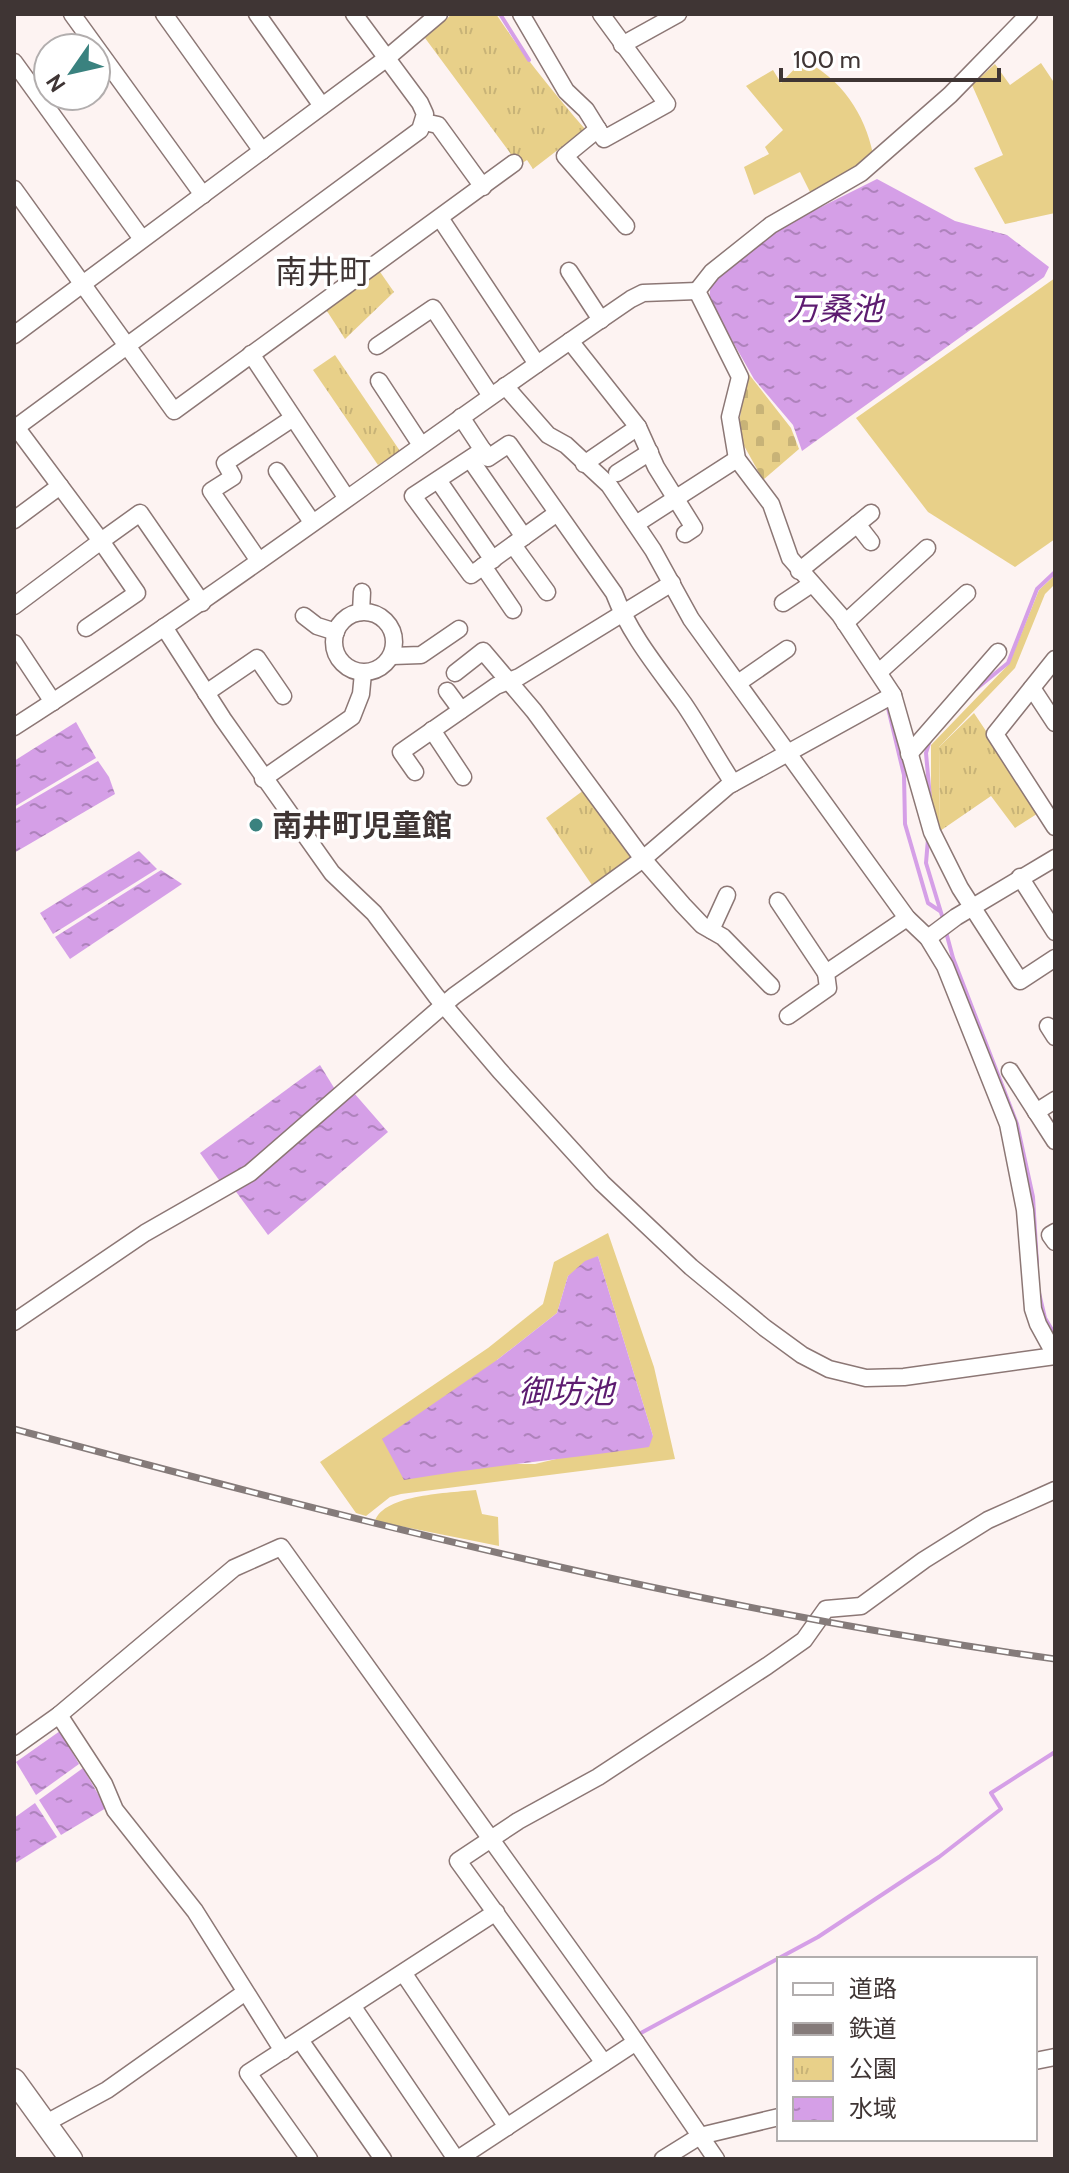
<svg xmlns="http://www.w3.org/2000/svg" width="1069" height="2173" font-family="Cabin,'Noto Sans JP',sans-serif">
<style>
.green{fill:#e8d089;fill-rule:evenodd}
.cemetery{fill:url(#cemetery-stones)}
.park{fill:url(#park-tufts)}
.water{fill:url(#water-ripples)}
.lines{fill:none;stroke-linecap:round;stroke-linejoin:round}
.stream{stroke:#d59fe7;stroke-width:4}
.street-casing{stroke:#8c7775;stroke-width:19}
.secondary-casing{stroke:#8c7775;stroke-width:25}
.street{stroke:#fff;stroke-width:16}
.secondary{stroke:#fff;stroke-width:22}
.rail-casing{stroke:#857b7a;stroke-width:7}
.rail{stroke:#fff;stroke-width:4;stroke-dasharray:12;stroke-linecap:butt}
.poi-dot{fill:#3a827f;stroke:#fff;stroke-width:3}
.labels{text-anchor:middle;dominant-baseline:central;stroke-width:7;stroke-linejoin:round;paint-order:stroke}
.poi-label{font-size:30px;font-weight:bold;fill:#3f3534;stroke:#fff;text-anchor:start}
.neighbourhood-label{font-size:32px;fill:#3f3534;stroke:#fff}
.water-label{font-size:32px;font-style:italic;fill:#5d1c70;stroke:#fff}
</style>
<defs>
<pattern id="cemetery-stones" width="16" height="16" patternUnits="userSpaceOnUse" patternTransform="scale(2)"><rect width="16" height="16" fill="#e8d089"/><path d="M2 7V4a2 2 0 0 1 4 0v3zM10 15v-3a2 2 0 0 1 4 0v3z" fill="#c8b377"/></pattern>
<pattern id="park-tufts" width="24" height="20" patternUnits="userSpaceOnUse" patternTransform="scale(2)"><rect width="24" height="20" fill="#e8d089"/><path d="M3 7l-1-3M5 7V3M7 7l1-3M15 17l-1-3M17 17v-4M19 17l1-3" fill="none" stroke="#c8b377"/></pattern>
<pattern id="water-ripples" width="26" height="14" patternUnits="userSpaceOnUse" patternTransform="scale(2)"><rect width="26" height="14" fill="#d59fe7"/><path d="M2 4q2-2 4 0t4 0M15 11q2-2 4 0t4 0" fill="none" stroke="#ae82bc"/></pattern>
</defs>
<rect width="100%" height="100%" fill="#fdf3f2"/>
<g class="green">
<path d="M803,60C841,78 865,114 873,154L850,176L811,194L800,172L754,195L744,167L769,154L765,147L783,130L746,86L773,70L781,83Z"/>
<path d="M1041,63L1055,84V213L1005,224L974,168L1003,155L972,85L995,64L1010,85Z"/>
<path d="M1055,278V539L1015,567L928,512L856,418Z"/>
<path d="M1055,575V584L1045,594L1015,668L939,747L940,831L931,810V745L1009,664L1039,590Z"/>
<path d="M608,1233L654,1367L675,1459L401,1494L390,1497L366,1516L356,1513L320,1462L488,1348L543,1304L554,1262ZM598,1256L653,1436L535,1464H498L497,1360L557,1313L568,1276Z"/>
<path d="M476,1490L482,1514L498,1517L499,1546L375,1521C384,1494 450,1493 476,1490Z"/>
</g>
<path class="cemetery" d="M748,373L791,428L799,449L763,480L737,433Z"/>
<g class="park">
<path d="M452,14H496C523,55 553,92 585,129L533,169L527,160L519,165L425,38Z"/>
<path d="M378,269L394,292L345,339L325,308Z"/>
<path d="M335,355L400,451L378,465L313,370Z"/>
<path d="M974,713L1040,812L1015,828L991,796L940,831L939,747Z"/>
<path d="M584,790L631,855L629,862L594,888L546,818Z"/>
</g>
<g class="water">
<path d="M877,179L955,221L1007,235L1049,267L1044,277L802,451L793,425L754,379L709,300L711,282L781,227Z"/>
<path d="M76,722L96,758L14,807V761Z"/>
<path d="M98,761L109,777L115,794L14,853V810Z"/>
<path d="M139,851L157,869L53,934L40,913Z"/>
<path d="M161,870L182,884L70,959L55,937Z"/>
<path d="M320,1065L336,1091L253,1163L225,1181L219,1180L200,1153Z"/>
<path d="M354,1093L388,1132L268,1235L234,1189L252,1179Z"/>
<path d="M598,1256L653,1436L649,1447C567,1459 486,1466 404,1480L382,1439L497,1360L557,1313L568,1276L585,1261Z"/>
<path d="M60,1731L79,1764L36,1795L16,1762Z"/>
<path d="M83,1768L106,1808L61,1835L39,1800Z"/>
<path d="M35,1803L57,1837L14,1864V1818Z"/>
</g>
<g class="lines">
<g class="stream">
<path d="M500,14L529,60"/>
<path d="M976,689L1008,663L1037,589L1055,572"/>
<path d="M888,708L904,775L905,824L928,903L940,911"/>
<path d="M930,798L926,753L930,740"/>
<path d="M928,839L926,863L943,919"/>
<path d="M946,932L953,958L1017,1124L1033,1197L1037,1264"/>
<path d="M1039,1293L1045,1318L1055,1335"/>
<path d="M639,2034L818,1937L939,1857L1001,1809L991,1793L1055,1752"/>
</g>
<defs>
<g id="street">
<path d="M72,14L203,195"/>
<path d="M164,14L262,151"/>
<path d="M257,14L322,106"/>
<path d="M521,14L566,91L586,110L604,139L667,104L601,14"/>
<path d="M1029,14L950,95L861,173L771,225L712,272L697,291L740,377L730,417L737,459L771,504L790,558L840,615L893,695L932,832L960,888L1020,981L1055,958"/>
<path d="M622,45L678,14"/>
<path d="M14,62L142,239"/>
<path d="M424,122L438,125L483,187"/>
<path d="M598,129L565,156L626,226"/>
<path d="M14,189L174,411L514,163"/>
<path d="M440,218L537,364"/>
<path d="M569,271L601,320"/>
<path d="M14,335L387,58L439,14"/>
<path d="M570,341L638,427L656,467L694,528L685,534"/>
<path d="M377,346L433,308L491,396"/>
<path d="M251,354L346,497"/>
<path d="M379,381L421,445"/>
<path d="M505,386L548,435L566,445L609,485L653,550L691,619L907,918L928,938L945,966L1008,1124L1025,1210L1033,1309L1038,1324L1055,1355"/>
<path d="M461,417L488,458L509,444L614,593C630,635 658,668 684,704C701,729 716,757 733,783"/>
<path d="M16,427L101,541L140,513L202,603"/>
<path d="M14,429L420,130L425,114L420,103L354,14"/>
<path d="M483,450L413,496L471,575L557,513"/>
<path d="M470,459L524,537"/>
<path d="M584,464L638,427"/>
<path d="M277,471L312,522"/>
<path d="M617,473L650,452"/>
<path d="M438,480L493,560"/>
<path d="M14,520L60,486"/>
<path d="M636,524L737,459"/>
<path d="M857,524L871,542"/>
<path d="M513,545L547,592"/>
<path d="M259,561L211,491L233,477L225,463L293,418"/>
<path d="M483,566L513,610"/>
<path d="M799,571L871,513"/>
<path d="M783,603L810,585"/>
<path d="M14,606L101,541L137,593L86,628"/>
<circle cx="364" cy="642" r="30"/>
<path d="M361,612L362,592"/>
<path d="M304,616L317,626L336,632"/>
<path d="M845,623L927,548"/>
<path d="M164,627L223,719L332,873L374,913L436,996L500,1071L602,1183L691,1267L765,1328L802,1355L829,1369L866,1378L904,1377L1055,1356"/>
<path d="M14,643L53,702"/>
<path d="M392,656L421,655L459,629"/>
<path d="M1055,659L995,734L1055,827"/>
<path d="M879,672L967,593"/>
<path d="M455,673L483,651L534,711L643,859L683,905L702,925L723,937L771,986"/>
<path d="M738,683L787,649"/>
<path d="M1032,688L1055,723"/>
<path d="M447,691L461,710"/>
<path d="M206,693L257,658L283,696"/>
<path d="M14,727C225,592 424,440 631,299L643,293L697,291"/>
<path d="M432,730L463,777"/>
<path d="M909,754L998,652"/>
<path d="M415,772L401,752L496,686L519,677L672,583"/>
<path d="M263,779L352,717L361,694L363,673"/>
<path d="M1020,877L1055,932"/>
<path d="M778,901L826,973"/>
<path d="M711,930L727,895"/>
<path d="M928,938L956,917L1055,858"/>
<path d="M788,1016L828,988L826,973L907,918"/>
<path d="M1048,1026L1055,1037"/>
<path d="M1010,1071L1055,1141"/>
<path d="M1036,1112L1055,1100"/>
<path d="M1055,1232L1050,1235L1055,1242"/>
<path d="M14,1322L145,1233L250,1173L454,996L643,859L728,786L893,695"/>
<path d="M59,1715L104,1784L115,1810L195,1911L283,2051"/>
<path d="M14,1747L59,1715L234,1568L281,1547L623,2023L716,2159"/>
<path d="M404,1974L507,2127"/>
<path d="M353,2007L456,2159"/>
<path d="M300,2040L383,2159"/>
<path d="M1035,2061L1055,2057"/>
<path d="M604,2063L458,1861L518,1821L598,1777L767,1666L804,1640L826,1609L861,1606L924,1560L988,1520L1055,1490"/>
<path d="M46,2123L107,2090L244,1993"/>
<path d="M309,2159L248,2073L496,1912"/>
<path d="M458,2159L636,2042"/>
<path d="M663,2159L700,2136L779,2117"/>
</g>
<path id="secondary" d="M14,2080L71,2159"/>
</defs>
<use href="#street" class="street-casing"/>
<use href="#secondary" class="secondary-casing"/>
<use href="#street" class="street"/>
<use href="#secondary" class="secondary"/>
<defs>
<path id="rail" d="M14,1429C357,1522 703,1610 1055,1659"/>
</defs>
<use href="#rail" class="rail-casing"/>
<use href="#rail" class="rail"/>
</g>
<circle class="poi-dot" cx="256" cy="825" r="8"/>
<g class="labels">
<g class="poi-label">
<text x="272" y="825">南井町児童館</text>
</g>
<g class="neighbourhood-label">
<text x="323" y="271">南井町</text>
</g>
<g class="water-label">
<text x="835" y="308">万桑池</text>
<text x="566" y="1391">御坊池</text>
</g>
</g>
<rect width="1069" height="2173" fill="none" stroke="#3f3534" stroke-width="32"/>
<rect x="777" y="1957" width="260" height="184" fill="#ffffff" stroke="#b2aeae" stroke-width="2"/>
<rect x="793" y="1983" width="40" height="12" fill="#ffffff" stroke="#b2aeae" stroke-width="2"/>
<text x="849" y="1997" font-size="24" fill="#3f3534">道路</text>
<rect x="793" y="2023" width="40" height="12" fill="#857b7a" stroke="#b2aeae" stroke-width="2"/>
<text x="849" y="2037" font-size="24" fill="#3f3534">鉄道</text>
<rect x="793" y="2057" width="40" height="24" fill="url(#park-tufts)" stroke="#b2aeae" stroke-width="2"/>
<text x="849" y="2077" font-size="24" fill="#3f3534">公園</text>
<rect x="793" y="2097" width="40" height="24" fill="url(#water-ripples)" stroke="#b2aeae" stroke-width="2"/>
<text x="849" y="2117" font-size="24" fill="#3f3534">水域</text>
<g transform="translate(72 72) rotate(236)"><circle r="38" fill="#ffffff" stroke="#b2aeae" stroke-width="2"/>
<path d="M0-6L14 30L0 20L-14 30Z" fill="#3a827f"/>
<text y="-12" font-size="22" font-weight="bold" text-anchor="middle" fill="#3f3534">N</text>
</g>
<path d="M781 68v12h218v-12" fill="none" stroke="#3f3534" stroke-width="4"/>
<text x="793" y="68" font-size="24" fill="#3f3534" stroke="#ffffff" stroke-width="6" paint-order="stroke">100 m</text>
</svg>
